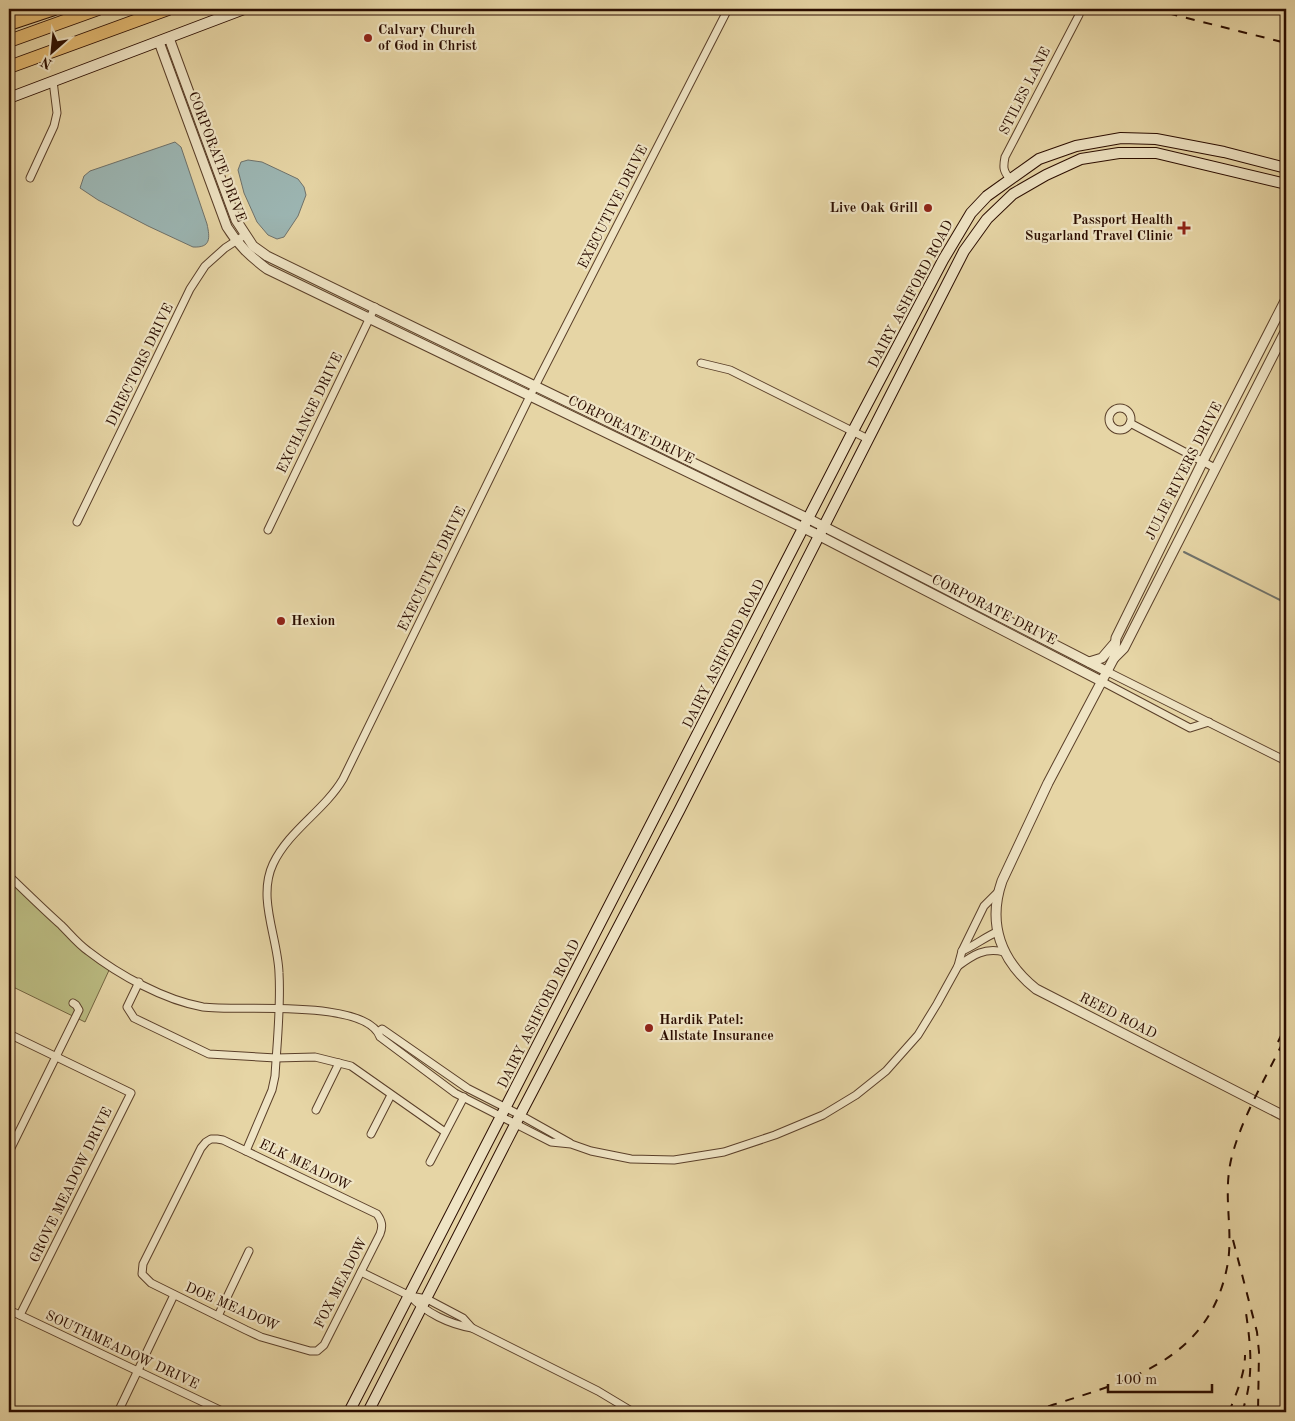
<svg xmlns="http://www.w3.org/2000/svg" width="1295" height="1421" font-family="'Old Standard TT',serif">
<style>
.green{fill:#bbbc82;stroke:#736441}
.water{fill:#9cb6b3;stroke:#6f726b}
.lines{fill:none;stroke-linecap:round;stroke-linejoin:round}
.stream{stroke:#6f726b;stroke-width:2}
.minor-casing{stroke:#5a3f29;stroke-width:9}
.tertiary-casing{stroke:#5a3f29;stroke-width:11}
.secondary-casing{stroke:#2b0d00;stroke-width:12}
.motorway-casing{stroke:#2b0d00;stroke-width:14}
.minor{stroke:#efe4c4;stroke-width:7}
.tertiary{stroke:#efe4c4;stroke-width:9}
.secondary{stroke:#efe4c4;stroke-width:10}
.motorway{stroke:#e3ba72;stroke-width:12}
.rail{stroke:#2b0d00;stroke-width:2;stroke-dasharray:9 9;stroke-linecap:butt}
.poi-dot{fill:#8f2418;stroke:#efe4c4;stroke-width:2}
.labels{text-anchor:middle;dominant-baseline:central;stroke-width:4.5;stroke-linejoin:round;paint-order:stroke}
.poi-label{font-size:14px;font-weight:bold;fill:#2b0d00;stroke:#efe4c4;text-anchor:start}
.street-label{font-size:14px;fill:#2b0d00;stroke:#efe4c4}
</style>
<rect width="100%" height="100%" fill="#e6d5a5"/>
<filter id="stains"><feTurbulence type="fractalNoise" baseFrequency=".004" numOctaves="4"/><feColorMatrix values="0 0 0 0 .2 0 0 0 0 .09 0 0 0 0 .02 0 0 0 .5 -.17"/></filter>
<radialGradient id="worn" r=".72"><stop offset=".6" stop-color="#630" stop-opacity="0"/><stop offset="1" stop-color="#630" stop-opacity=".3"/></radialGradient>
<path class="green" d="M9,876L54,919L111,966L85,1022L9,985Z"/>
<g class="water">
<path d="M175,142L181,147L207,224C210,238 211,248 193,247L148,226L98,200L80,188L84,176L90,171Z"/>
<path d="M248,160L262,162L298,179L304,187L306,195L298,216L284,237L277,239L268,235L257,222L244,193L238,170L241,162Z"/>
</g>
<g class="lines">
<g class="stream">
<path d="M1184,552L1286,603"/>
<path d="M1281,1412L1286,1401"/>
</g>
<defs>
<g id="minor">
<path d="M30,178L54,126L57,113L53,81"/>
<path d="M1010,179C1003,171 1003,167 1005,157L1079,15"/>
<path d="M701,363L730,370L868,439"/>
<circle cx="1120" cy="419" r="11"/>
<path d="M1130,423L1215,468"/>
<path d="M77,522L190,289L205,266L225,248L245,235"/>
<path d="M268,530L375,307"/>
<path d="M1108,672L1286,761"/>
<path d="M1103,682L1190,728L1209,722"/>
<path d="M9,876C26,892 43,909 61,925C70,934 78,944 88,951C119,975 164,1000 203,1007C238,1012 366,998 380,1037L455,1093L551,1142L571,1144L591,1151L631,1159L674,1160L724,1152L775,1135L823,1115L856,1095L886,1071L918,1035L937,1004L958,966L962,951L984,906L998,892"/>
<path d="M962,951C974,946 985,937 997,932"/>
<path d="M958,966C973,955 985,947 1004,952"/>
<path d="M139,982L127,1007L134,1018L209,1054L276,1058L315,1057L351,1066L445,1132"/>
<path d="M378,1032L382,1029L467,1088L520,1115L570,1143"/>
<path d="M9,1034L131,1093L20,1315"/>
<path d="M316,1110L339,1063"/>
<path d="M371,1134L391,1095"/>
<path d="M211,1139H217L223,1140L377,1214C382,1221 383,1226 380,1234L324,1345L317,1351H310L261,1337L246,1330L151,1283L142,1274L143,1264L201,1148L206,1142Z"/>
<path d="M246,1151L272,1090L275,1076C277,1042 281,1007 279,973C278,938 257,898 273,864C289,830 324,811 343,779L530,396L728,9"/>
<path d="M9,1152L79,1010L76,1005L73,1003"/>
<path d="M430,1162L464,1097"/>
<path d="M361,1272L410,1296L427,1299L463,1318L472,1328"/>
<path d="M410,1296C426,1313 449,1324 472,1328L598,1391L633,1412"/>
<path d="M9,1310L224,1412"/>
<path d="M218,1316L249,1251"/>
<path d="M118,1412L174,1295"/>
</g>
<g id="tertiary">
<path d="M169,38L236,220L253,246L267,256L809,519L1108,672"/>
<path d="M159,42L227,227C238,245 250,256 267,269L818,535L1103,682"/>
<path d="M1286,330L1124,648L1114,658L1048,783L1002,881C987,924 1001,961 1036,989L1286,1117"/>
<path d="M1114,658L1116,638L1203,461L1286,299"/>
<path d="M1089,662L1102,658L1114,644"/>
</g>
<g id="secondary">
<path d="M9,15L26,9"/>
<path d="M9,98L244,9"/>
<path d="M349,1412L853,431L943,260L971,213L987,196L1039,159L1076,146L1121,138L1156,139L1224,152L1286,168"/>
<path d="M368,1412L520,1115L679,811L940,298L964,251L987,219L1013,194L1046,175L1081,159L1119,153H1156L1286,184"/>
</g>
<g id="motorway">
<path d="M9,24L54,9"/>
<path d="M9,41L98,9"/>
<path d="M9,67L168,9"/>
</g>
</defs>
<use href="#minor" class="minor-casing"/>
<use href="#tertiary" class="tertiary-casing"/>
<use href="#secondary" class="secondary-casing"/>
<use href="#motorway" class="motorway-casing"/>
<use href="#minor" class="minor"/>
<use href="#tertiary" class="tertiary"/>
<use href="#secondary" class="secondary"/>
<use href="#motorway" class="motorway"/>
<g class="rail">
<path d="M1151,9L1286,43"/>
<path d="M1278,1042L1286,1025"/>
<path d="M1233,1240L1257,1332L1259,1352L1258,1412"/>
<path d="M1031,1412C1116,1383 1210,1368 1228,1262C1233,1228 1223,1196 1231,1160C1241,1118 1267,1076 1286,1036"/>
<path d="M1229,1412C1236,1394 1245,1374 1245,1355"/>
<path d="M1242,1412C1254,1379 1251,1347 1246,1313"/>
</g>
</g>
<g class="poi-dot">
<circle cx="368" cy="38" r="5"/>
<circle cx="928" cy="208" r="5"/>
<path d="M1181.5 220.5h5v5h5v5h-5v5h-5v-5h-5v-5h5z"/>
<circle cx="281" cy="621" r="5"/>
<circle cx="649" cy="1028" r="5"/>
</g>
<g class="labels">
<g class="poi-label">
<text x="378" y="30">Calvary Church<tspan x="378" dy="16">of God in Christ</tspan></text>
<text x="918" y="208" text-anchor="end">Live Oak Grill</text>
<text x="1173" y="220" text-anchor="end">Passport Health<tspan x="1173" dy="16">Sugarland Travel Clinic</tspan></text>
<text x="291" y="621">Hexion</text>
<text x="659" y="1020">Hardik Patel:<tspan x="659" dy="16">Allstate Insurance</tspan></text>
</g>
<g class="street-label">
<text transform="translate(1025 91) rotate(-63)">STILES LANE</text>
<text transform="translate(217 157) rotate(69)">CORPORATE DRIVE</text>
<text transform="translate(613 207) rotate(-63)">EXECUTIVE DRIVE</text>
<text transform="translate(911 294) rotate(-62)">DAIRY ASHFORD ROAD</text>
<text transform="translate(140 365) rotate(-64)">DIRECTORS DRIVE</text>
<text transform="translate(310 413) rotate(-64)">EXCHANGE DRIVE</text>
<text transform="translate(631 430) rotate(26)">CORPORATE DRIVE</text>
<text transform="translate(1184 471) rotate(-63)">JULIE RIVERS DRIVE</text>
<text transform="translate(432 569) rotate(-64)">EXECUTIVE DRIVE</text>
<text transform="translate(994 610) rotate(27)">CORPORATE DRIVE</text>
<text transform="translate(724 654) rotate(-63)">DAIRY ASHFORD ROAD</text>
<text transform="translate(539 1014) rotate(-63)">DAIRY ASHFORD ROAD</text>
<text transform="translate(1118 1016) rotate(27)">REED ROAD</text>
<text transform="translate(305 1165) rotate(26)">ELK MEADOW</text>
<text transform="translate(71 1185) rotate(-64)">GROVE MEADOW DRIVE</text>
<text transform="translate(341 1283) rotate(-63)">FOX MEADOW</text>
<text transform="translate(232 1307) rotate(24)">DOE MEADOW</text>
<text transform="translate(122 1350) rotate(25)">SOUTHMEADOW DRIVE</text>
</g>
</g>
<rect width="1295" height="1421" fill="none" stroke="#e6d5a5" stroke-width="30"/>
<rect x="10" y="10" width="1275" height="1401" fill="none" stroke="#2b0d00" stroke-width="2.5"/>
<rect x="15" y="15" width="1265" height="1391" fill="none" stroke="#2b0d00"/>
<g transform="translate(52 52) rotate(207)" stroke="#efe4c4" stroke-width="4" paint-order="stroke">
<path d="M0-4L9 19L0 12L-9 19Z" fill="#2b0d00"/>
<text y="-8" font-size="14" font-weight="bold" text-anchor="middle" fill="#2b0d00">N</text>
</g>
<path d="M1108 1384v8h104v-8" fill="none" stroke="#2b0d00" stroke-width="2.5"/>
<text x="1115" y="1384" font-size="15" fill="#2b0d00" stroke="#efe4c4" stroke-width="4" paint-order="stroke">100 m</text>
<rect width="100%" height="100%" filter="url(#stains)"/>
<rect width="100%" height="100%" fill="url(#worn)"/>
</svg>
